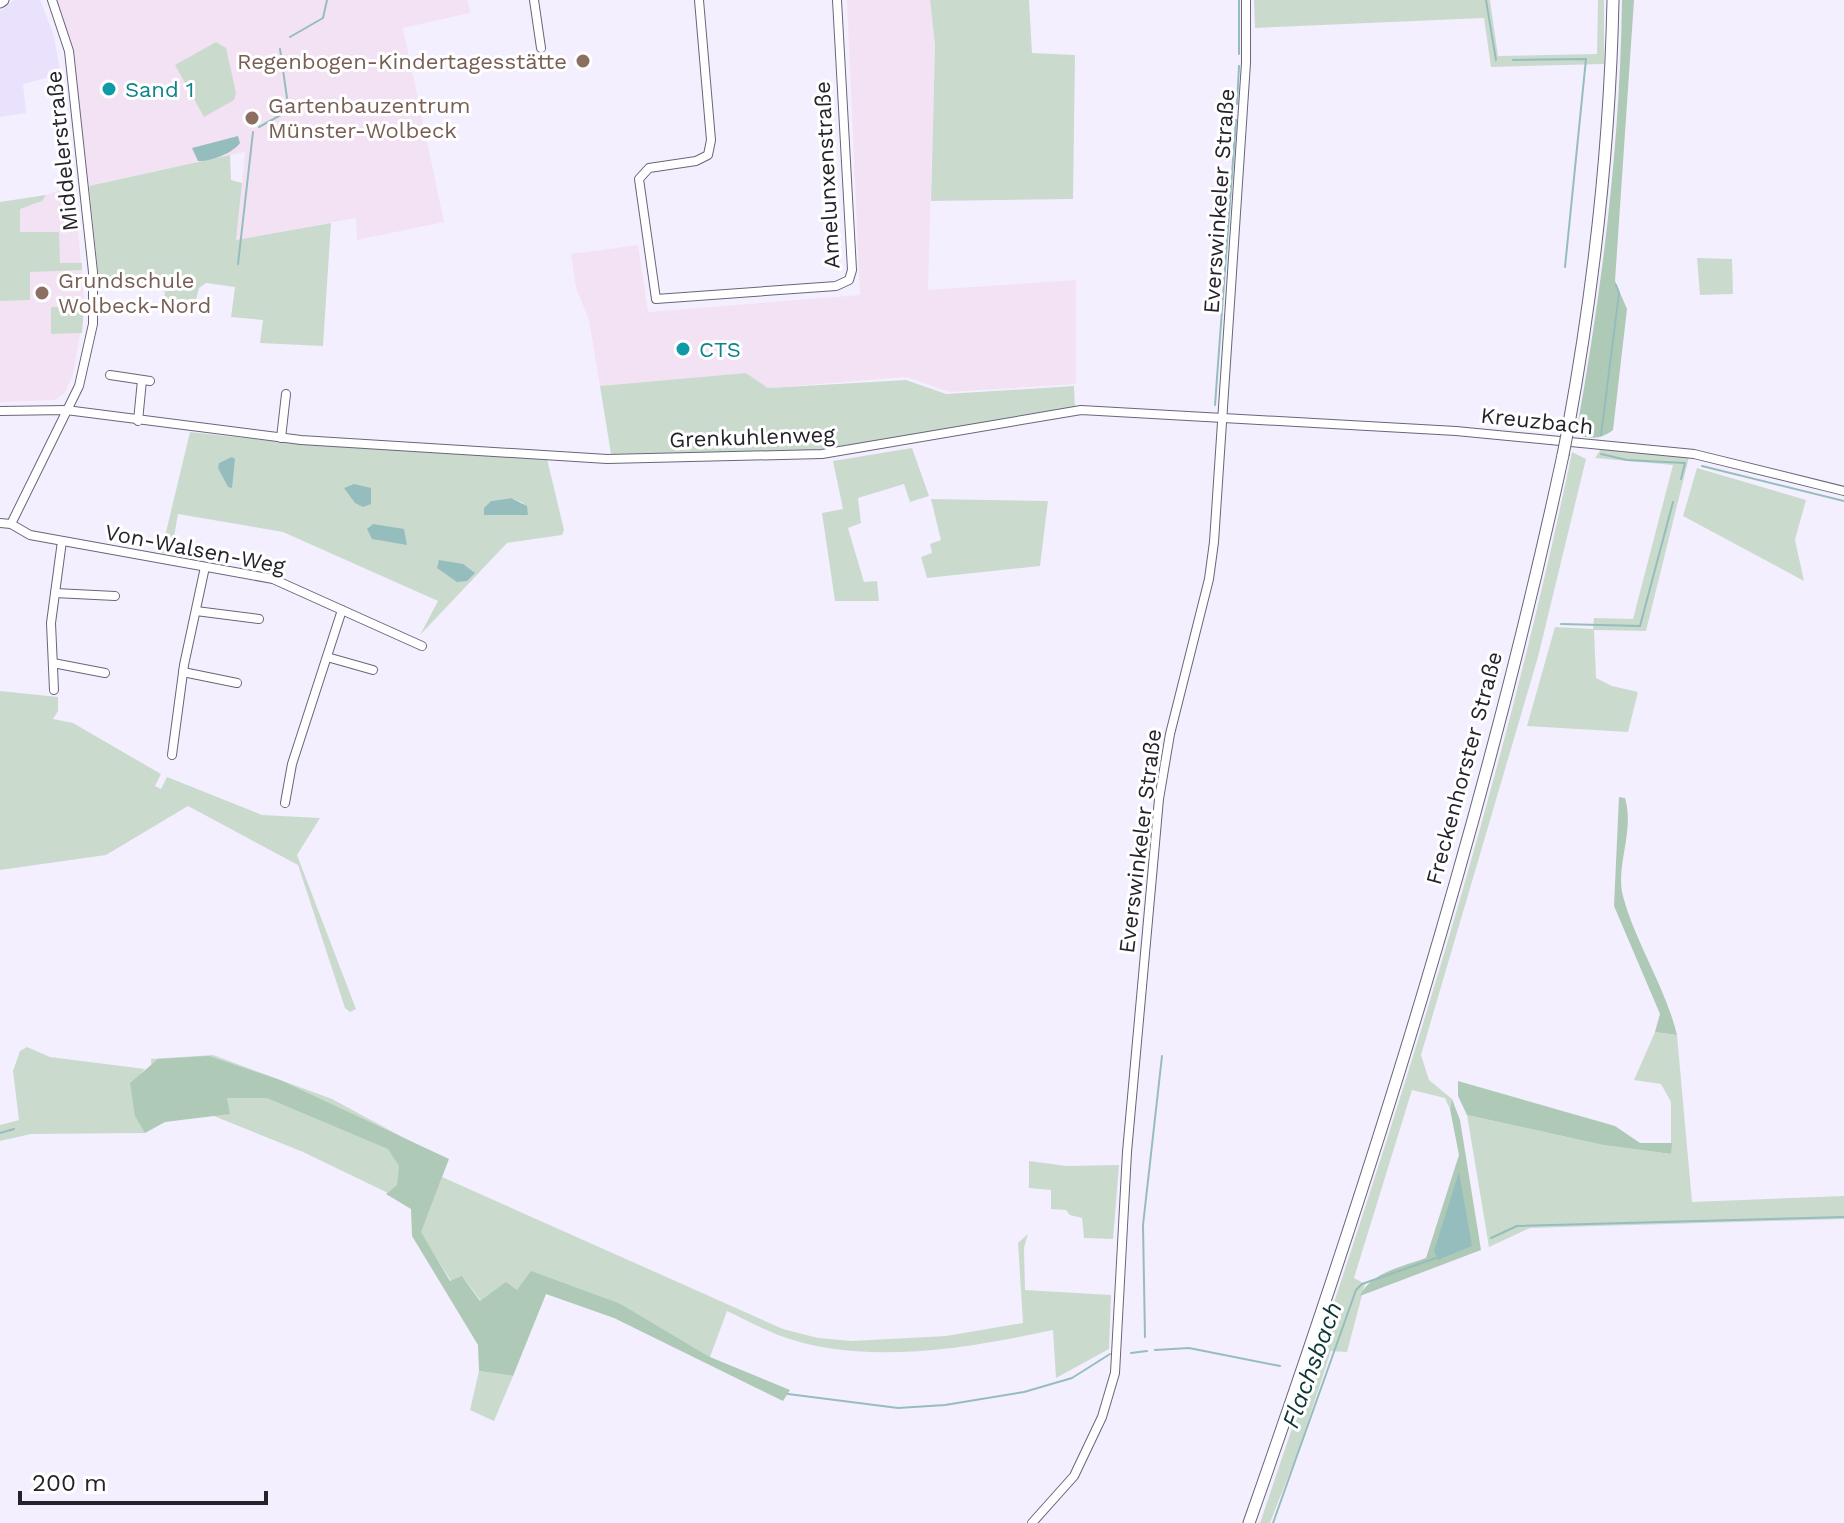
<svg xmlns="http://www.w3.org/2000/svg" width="1844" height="1523" font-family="'Work Sans',sans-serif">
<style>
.built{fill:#eae2fc}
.industrial{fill:#f3e2f3}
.education{fill:#f3e2f4}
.green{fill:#cadbce;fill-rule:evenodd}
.forest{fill:#aecab6}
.water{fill:#96bdbd}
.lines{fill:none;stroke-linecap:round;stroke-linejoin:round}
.stream{stroke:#96bdbd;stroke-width:2}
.street-casing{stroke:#6b647a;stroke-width:10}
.secondary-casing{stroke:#6b647a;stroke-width:13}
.street{stroke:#fff;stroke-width:8}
.secondary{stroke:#fff;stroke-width:11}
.secondary-bridge-casing{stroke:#6b647a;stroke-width:13;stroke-linecap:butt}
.secondary-bridge{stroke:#fff;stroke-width:11}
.education-dot{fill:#8d6e63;stroke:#fff;stroke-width:3}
.culture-dot{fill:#0f9aa8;stroke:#fff;stroke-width:3}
.labels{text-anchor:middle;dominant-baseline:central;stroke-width:6;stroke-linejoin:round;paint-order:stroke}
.education-label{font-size:22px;fill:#785e54;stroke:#fff;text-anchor:start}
.culture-label{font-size:22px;fill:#0d838f;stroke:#fff;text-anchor:start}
.street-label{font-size:22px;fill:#25222b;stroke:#fff}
.water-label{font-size:24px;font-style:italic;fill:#0d3435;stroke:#fff}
</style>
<rect width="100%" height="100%" fill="#f4efff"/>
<path class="built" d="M14,0H40L53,33L61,74L23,84L26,113L0,117V11Z"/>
<path class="industrial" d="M847,0H930L935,45L928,290L1076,280V384L950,392L907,377L768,388L746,373L600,386L589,320L576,288L571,254L638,245L648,312L860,295Z"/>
<g class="education">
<path d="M57,0H468L470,13L403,28L444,222L357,240L356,218L236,240L245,152L89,186L72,48Z"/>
<path d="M74,185L85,307L73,374L65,393L55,400L0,402V202L46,195Z"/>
</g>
<g class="green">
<path d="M930,0H1029L1032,53L1075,55L1073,199L931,201L935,45Z"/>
<path d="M1254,0H1490L1498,56L1597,54L1598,0H1604V64L1491,67L1484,18L1255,28Z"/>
<path d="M216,42L226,48L236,93L234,100L204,117L175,65Z"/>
<path d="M230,155L231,180L242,183L236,240L331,223L323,346L260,343L263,320L231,317L235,287L206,283L199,288L196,300L165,299L164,284L99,281L89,186Z"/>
<path d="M46,195L42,201L20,209V232H59L60,263H82V270L30,272V300L0,301V202Z"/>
<path d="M1697,258L1732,259L1733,294L1700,295Z"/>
<path d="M51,307H84L82,333L51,334Z"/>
<path d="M746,373L768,388L906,380L946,394L1074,386L1075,408L823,449L719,455L611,454L600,386Z"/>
<path d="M190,432L301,444L547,459L564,530L562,535L507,543L420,635L438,601L283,532L178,514L171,554L161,553ZM511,498L523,503L528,515H484V509L491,501Z"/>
<path d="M912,448L929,496L910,502L904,484L858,498L861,523L848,528L864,582L877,581L879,601H835L822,513L843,509L833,461Z"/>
<path d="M1601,449L1689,457L1646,631L1594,630L1596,678L1612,686L1638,692L1628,732L1527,726L1555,627L1593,629L1594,618L1633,619L1673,465L1595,458Z"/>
<path d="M1572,452L1586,459L1538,657L1421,1055L1429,1080L1452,1099L1450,1109L1445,1098L1412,1090L1354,1278L1365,1284L1347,1352L1331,1351L1300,1446L1270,1523H1260C1379,1172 1497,816 1572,452Z"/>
<path d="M1697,468L1806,500L1795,540L1804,581L1683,516Z"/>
<path d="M931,499L1048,501L1040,566L927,578L921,557L932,553L930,544L941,540Z"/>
<path d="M0,691L58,697V711L53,719L73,723L161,774L155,786L161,789L167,777L262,815L320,818L297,855L356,1009L350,1012L345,1008L298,865L188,806L106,855L0,870Z"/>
<path d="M1655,1032L1677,1035L1692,1202L1844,1196V1219L1530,1228L1489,1247L1467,1115L1603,1145L1671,1154V1102L1661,1084L1634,1080Z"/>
<path d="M27,1047L50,1057L145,1069L141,1073L152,1074L151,1059L213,1055L332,1099L443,1159L415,1206L303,1152L194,1108L143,1129L145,1133L31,1134L0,1141V1125L19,1120L13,1071L20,1051Z"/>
<path d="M1029,1161L1067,1166L1119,1165L1113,1239L1084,1238L1082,1218L1070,1215L1066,1210L1051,1209V1190L1029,1188Z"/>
<path d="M442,1177L783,1329L818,1338L852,1341L946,1336L1023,1323L1018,1243L1028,1234L1024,1248L1025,1290L1111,1295L1109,1349L1056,1378L1053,1330C968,1348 862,1367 778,1335C760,1328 744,1319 727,1311L710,1357L621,1304L517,1290L481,1301L463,1277L451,1281L420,1232Z"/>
<path d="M479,1371L513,1376L494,1421L470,1410Z"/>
</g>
<g class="forest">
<path d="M1622,0H1634L1615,281L1627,309L1613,430C1600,440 1591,439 1576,434C1602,290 1620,146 1622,0Z"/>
<path d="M1619,797L1625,798C1635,832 1615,866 1623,896C1635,942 1665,986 1677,1035L1655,1032L1660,1014L1614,906Z"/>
<path d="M209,1056L280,1080L449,1159L421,1232L450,1281L462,1276L480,1301L506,1282L517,1290L531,1271L621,1304L710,1357L790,1390L783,1401L614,1318L546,1294L513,1376L479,1371L478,1345L412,1236L411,1209L386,1194L397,1185L399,1166L388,1149L267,1098H227L230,1114L165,1122L145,1133L135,1116L130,1083L158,1059Z"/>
<path d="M1458,1081L1615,1126L1640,1143H1672L1671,1154L1603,1145L1467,1115L1458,1096Z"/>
<path d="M1452,1099L1460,1120L1481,1250L1360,1296C1371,1272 1402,1267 1426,1258L1459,1155L1450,1109Z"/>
</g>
<g class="water">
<path d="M238,136L240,143C233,153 210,162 198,161L192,148Z"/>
<path d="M232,457L235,459L232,488L228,487L218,468L219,463Z"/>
<path d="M354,484L371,488V504L363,507L355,503L344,488Z"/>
<path d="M511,498L527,506L528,515H484V508L491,501Z"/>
<path d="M373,524L404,529L407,545L372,539L367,529Z"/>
<path d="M439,560L463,564L475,573L467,581L457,582L437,568Z"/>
<path d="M1459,1172L1472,1246L1438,1260L1434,1251Z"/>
</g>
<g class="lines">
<g class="stream">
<path d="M1239,0V54"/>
<path d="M1486,0L1496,60"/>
<path d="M290,37L323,18L327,0"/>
<path d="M280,49L287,98"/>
<path d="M1513,60L1586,59L1565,267"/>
<path d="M1237,104L1239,66"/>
<path d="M259,127L288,111"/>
<path d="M238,264L253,132"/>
<path d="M1215,405L1236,120"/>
<path d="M1601,435L1619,293L1616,285"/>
<path d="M1601,454L1627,460L1685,463L1681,479"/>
<path d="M1702,466L1844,501"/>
<path d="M1561,624L1640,626L1673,502"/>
<path d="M0,1133L14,1129"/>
<path d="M1491,1238L1517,1226L1844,1217"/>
<path d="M1145,1337L1143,1225L1162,1056"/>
<path d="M1155,1350L1189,1348L1280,1366"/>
<path d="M1131,1353L1147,1351"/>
<path d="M788,1394L898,1408L945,1405L1024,1392L1072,1378L1110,1354"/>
<path d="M1273,1523L1356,1290L1362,1284L1436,1258"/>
</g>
<defs>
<g id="street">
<path d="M534,0L541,48"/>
<path d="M699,0L711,140L708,155L696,161L649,168L639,179L656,299L836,286L849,280L852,270L837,0"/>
<path d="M110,375L150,381"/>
<path d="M0,411L66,410L301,440L607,459L822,454L1081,410L1456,431L1694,454L1844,491"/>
<path d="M138,421L142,380"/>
<path d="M281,438L286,394"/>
<path d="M0,523L11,524L30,535L273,579L422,646"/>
<path d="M11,524L79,386L93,324V272L69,51L52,0"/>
<path d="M55,593L115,596"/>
<path d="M196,611L259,619"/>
<path d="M327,657L373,670"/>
<path d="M53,663L105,673"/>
<path d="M183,672L237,683"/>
<path d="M54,690L51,623L62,541"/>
<path d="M172,755L184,665L205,567"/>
<path d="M285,803L292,764L342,610"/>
<path d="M1032,1523L1074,1476L1102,1417L1115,1373L1127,1152L1159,799L1170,734L1209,579L1214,542L1246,63V0"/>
</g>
<g id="secondary">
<path d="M0,2L3,0"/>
<path d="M1568,429C1594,287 1610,144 1613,0"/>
<path d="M1249,1523C1372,1173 1485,818 1563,455"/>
</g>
</defs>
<use href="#street" class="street-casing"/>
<use href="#secondary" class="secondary-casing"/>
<use href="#street" class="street"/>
<use href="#secondary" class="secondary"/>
<defs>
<path id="secondary-bridge" d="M1563,455L1568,429"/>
</defs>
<use href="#secondary-bridge" class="secondary-bridge-casing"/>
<use href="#secondary-bridge" class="secondary-bridge"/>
</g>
<g class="education-dot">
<circle cx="583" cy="61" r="8"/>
<circle cx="252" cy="118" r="8"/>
<circle cx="42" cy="293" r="8"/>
</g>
<g class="culture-dot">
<circle cx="109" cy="89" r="8"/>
<circle cx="683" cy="349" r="8"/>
</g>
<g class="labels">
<g class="education-label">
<text x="567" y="61" text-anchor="end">Regenbogen-Kindertagesstätte</text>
<text x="268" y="105">Gartenbauzentrum<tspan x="268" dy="25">Münster-Wolbeck</tspan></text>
<text x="58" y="280">Grundschule<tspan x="58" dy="25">Wolbeck-Nord</tspan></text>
</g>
<g class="culture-label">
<text x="125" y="89">Sand 1</text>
<text x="699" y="349">CTS</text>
</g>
<g class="street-label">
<text transform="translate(62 151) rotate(-96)">Middelerstraße</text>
<text transform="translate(827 175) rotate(-93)">Amelunxenstraße</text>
<text transform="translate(1219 201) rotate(-86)">Everswinkeler Straße</text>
<text transform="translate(1537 421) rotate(6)">Kreuzbach</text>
<text transform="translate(752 437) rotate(-2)">Grenkuhlenweg</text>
<text transform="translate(195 549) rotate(11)">Von-Walsen-Weg</text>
<text transform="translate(1464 768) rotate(-75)">Freckenhorster Straße</text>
<text transform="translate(1140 841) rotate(-83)">Everswinkeler Straße</text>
</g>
<g class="water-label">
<text transform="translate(1312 1365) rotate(-70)">Flachsbach</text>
</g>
</g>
<path d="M20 1491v12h246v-12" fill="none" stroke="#25222b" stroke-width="4"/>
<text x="32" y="1491" font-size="24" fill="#25222b" stroke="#ffffff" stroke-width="6" paint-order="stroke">200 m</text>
</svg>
